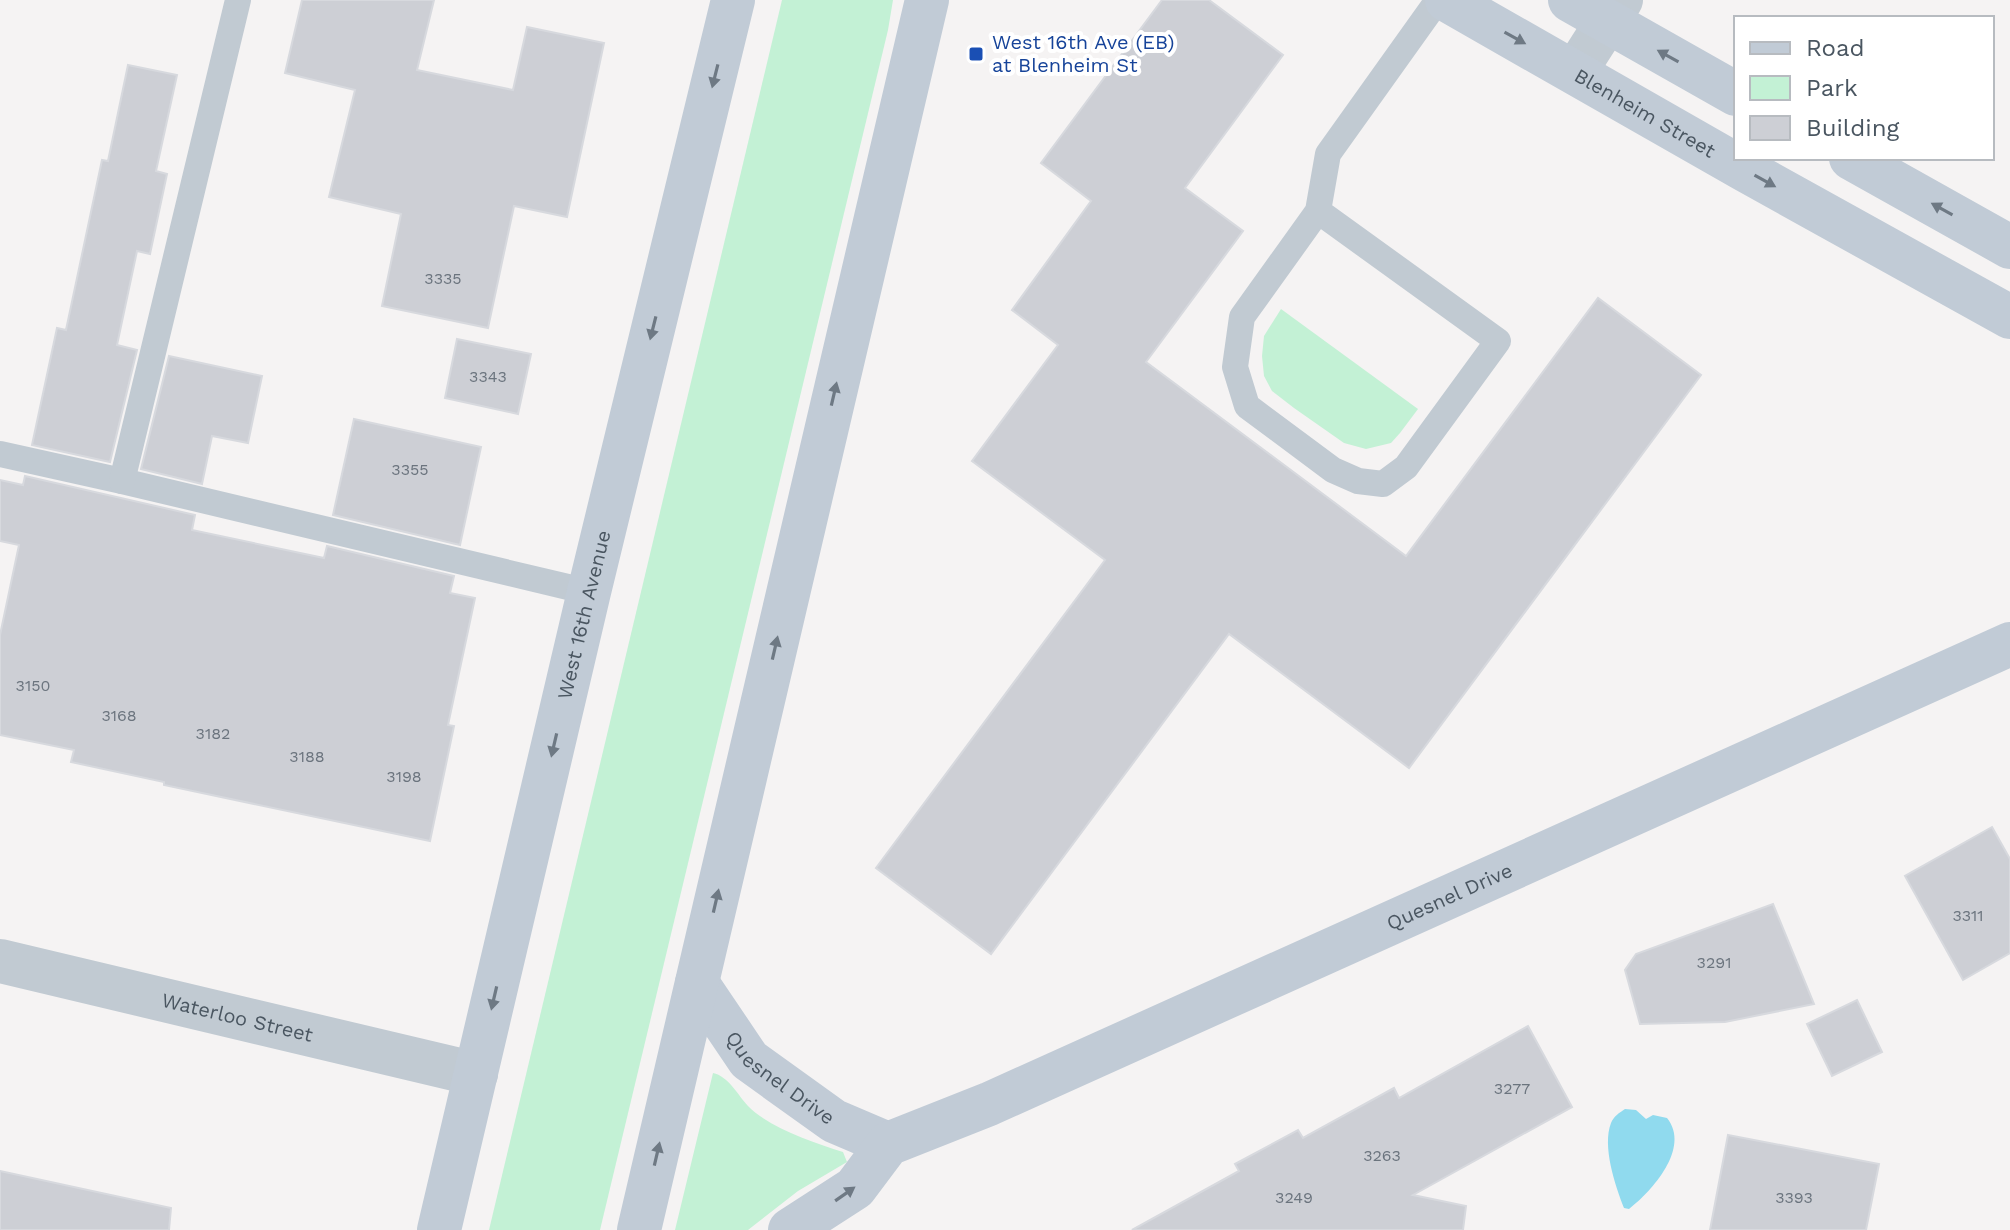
<svg xmlns="http://www.w3.org/2000/svg" width="2010" height="1230" font-family="'Work Sans',sans-serif">
<style>
.green{fill:#c3f1d5}
.water{fill:#90daee}
.building{fill:#cdcfd5;stroke:#d7d9de;stroke-width:2}
.lines{fill:none;stroke-linecap:round;stroke-linejoin:round}
.lane{stroke:#c1cad2;stroke-width:26}
.street{stroke:#c1cad2;stroke-width:44}
.secondary{stroke:#c1cbd6;stroke-width:44}
.oneway{fill:#6e7984}
.transit-dot{fill:#1a4fb4;stroke:#fff;stroke-width:3}
.labels{text-anchor:middle;dominant-baseline:central;stroke-width:8;stroke-linejoin:round;paint-order:stroke}
.number-label{font-size:16px;fill:#6b747e}
.transit-label{font-size:20px;fill:#164399;stroke:#fff;text-anchor:start}
.street-label{font-size:20px;fill:#4a5661;stroke:#fff}
</style>
<rect width="100%" height="100%" fill="#f5f3f3"/>
<g class="green">
<path d="M782,0H893L888,30L600,1230H489Z"/>
<path d="M1281,309L1418,409L1400,433L1391,443L1366,449L1344,443L1294,408L1272,391L1264,376L1262,356L1264,336Z"/>
<path d="M713,1073C728,1076 738,1095 748,1106C771,1129 813,1142 843,1152L847,1162L798,1191L748,1230H675Z"/>
</g>
<path class="water" d="M1625,1109L1636,1110L1646,1119L1653,1115L1667,1118C1691,1148 1652,1191 1629,1209L1624,1208C1615,1185 1602,1146 1611,1123C1614,1116 1619,1113 1625,1109Z"/>
<g class="building">
<path d="M302,0H434L417,70L513,90L527,27L604,43L567,217L514,206L488,328L382,306L401,214L329,197L355,90L285,73Z"/>
<path d="M1162,0H1209L1283,55L1185,188L1243,231L1146,362L1406,556L1598,298L1701,375L1409,768L1229,634L991,954L876,868L1105,560L972,461L1058,345L1012,310L1091,201L1041,163Z"/>
<path d="M128,65L177,75L156,171L167,174L150,254L137,251L117,345L137,350L110,462L32,445L57,328L66,330L102,160L108,161Z"/>
<path d="M457,339L531,354L518,414L445,398Z"/>
<path d="M169,356L262,376L248,443L212,436L202,484L141,469Z"/>
<path d="M354,419L481,447L460,545L333,515Z"/>
<path d="M25,476L195,515L192,530L324,558L327,546L454,576L450,593L475,598L448,725L454,726L430,841L164,785V782L71,762L74,750L0,735V635L19,545L0,541V480L23,485Z"/>
<path d="M1992,827L2010,859V953L1963,980L1905,876Z"/>
<path d="M1773,904L1814,1004L1725,1022L1640,1024L1625,970L1636,954Z"/>
<path d="M1857,1000L1882,1052L1832,1076L1807,1024Z"/>
<path d="M1528,1026L1572,1107L1413,1195L1466,1206L1463,1230H1132L1239,1171L1235,1164L1298,1130L1303,1138L1394,1088L1399,1098Z"/>
<path d="M1728,1135L1879,1164L1866,1230H1710Z"/>
<path d="M0,1171L171,1208L169,1230H0Z"/>
</g>
<g class="lines">
<g class="lane">
<path d="M1318,211L1498,341L1406,467L1383,484L1358,481L1333,470L1247,406L1235,367L1242,317L1318,211L1328,154L1438,0"/>
<path d="M0,454L122,481L589,592"/>
<path d="M122,481L238,0"/>
</g>
<g class="street">
<path d="M1575,72L1621,0"/>
<path id="s1" d="M0,961L476,1074"/>
</g>
<g class="secondary">
<path id="s2" d="M1447,0L1745,170L2010,317"/>
<path d="M1570,0L1736,94"/>
<path d="M1851,158L2010,247"/>
<path id="s3" d="M697,983L749,1060L834,1121L888,1144"/>
<path id="s4" d="M439,1230L589,592L733,0"/>
<path d="M639,1230L927,0"/>
<path id="s5" d="M790,1230L855,1188L888,1144L989,1104L2010,644"/>
</g>
</g>
<defs><path id="oneway-solid" d="M-6-.8H1V-3.2L6.5 0L1 3.2V.8H-6Z" transform="scale(2)"/></defs>
<g class="oneway">
<use href="#oneway-solid" transform="translate(1515 38) rotate(29)"/>
<use href="#oneway-solid" transform="translate(1668 56) rotate(-151)"/>
<use href="#oneway-solid" transform="translate(715 76) rotate(104)"/>
<use href="#oneway-solid" transform="translate(1765 181) rotate(29)"/>
<use href="#oneway-solid" transform="translate(1942 209) rotate(-151)"/>
<use href="#oneway-solid" transform="translate(653 328) rotate(104)"/>
<use href="#oneway-solid" transform="translate(834 394) rotate(-77)"/>
<use href="#oneway-solid" transform="translate(775 648) rotate(-77)"/>
<use href="#oneway-solid" transform="translate(554 745) rotate(103)"/>
<use href="#oneway-solid" transform="translate(716 901) rotate(-77)"/>
<use href="#oneway-solid" transform="translate(494 998) rotate(103)"/>
<use href="#oneway-solid" transform="translate(657 1154) rotate(-77)"/>
<use href="#oneway-solid" transform="translate(845 1194) rotate(-35)"/>
</g>
<rect class="transit-dot" x="968" y="46" width="16" height="16" rx="4"/>
<g class="labels">
<g class="number-label">
<text x="443" y="278">3335</text>
<text x="488" y="376">3343</text>
<text x="410" y="469">3355</text>
<text x="33" y="685">3150</text>
<text x="119" y="715">3168</text>
<text x="213" y="733">3182</text>
<text x="307" y="756">3188</text>
<text x="404" y="776">3198</text>
<text x="1968" y="915">3311</text>
<text x="1714" y="962">3291</text>
<text x="1512" y="1088">3277</text>
<text x="1382" y="1155">3263</text>
<text x="1294" y="1197">3249</text>
<text x="1794" y="1197">3393</text>
</g>
<g class="transit-label">
<text x="992" y="42">West 16th Ave (EB)<tspan x="992" dy="23">at Blenheim St</tspan></text>
</g>
<g class="street-label">
<text stroke="none"><textPath href="#s2" startOffset="228">Blenheim Street</textPath></text>
<text stroke="none"><textPath href="#s4" startOffset="632">West 16th Avenue</textPath></text>
<text stroke="none"><textPath href="#s5" startOffset="746">Quesnel Drive</textPath></text>
<text stroke="none"><textPath href="#s1" startOffset="244">Waterloo Street</textPath></text>
<text stroke="none"><textPath href="#s3" startOffset="128">Quesnel Drive</textPath></text>
</g>
</g>
<rect x="1734" y="16" width="260" height="144" fill="#ffffff" stroke="#b7bbc0" stroke-width="2"/>
<rect x="1750" y="42" width="40" height="12" fill="#c1cbd6" stroke="#b7bbc0" stroke-width="2"/>
<text x="1806" y="56" font-size="24" fill="#4a5661">Road</text>
<rect x="1750" y="76" width="40" height="24" fill="#c3f1d5" stroke="#b7bbc0" stroke-width="2"/>
<text x="1806" y="96" font-size="24" fill="#4a5661">Park</text>
<rect x="1750" y="116" width="40" height="24" fill="#cdcfd5" stroke="#b7bbc0" stroke-width="2"/>
<text x="1806" y="136" font-size="24" fill="#4a5661">Building</text>
</svg>
